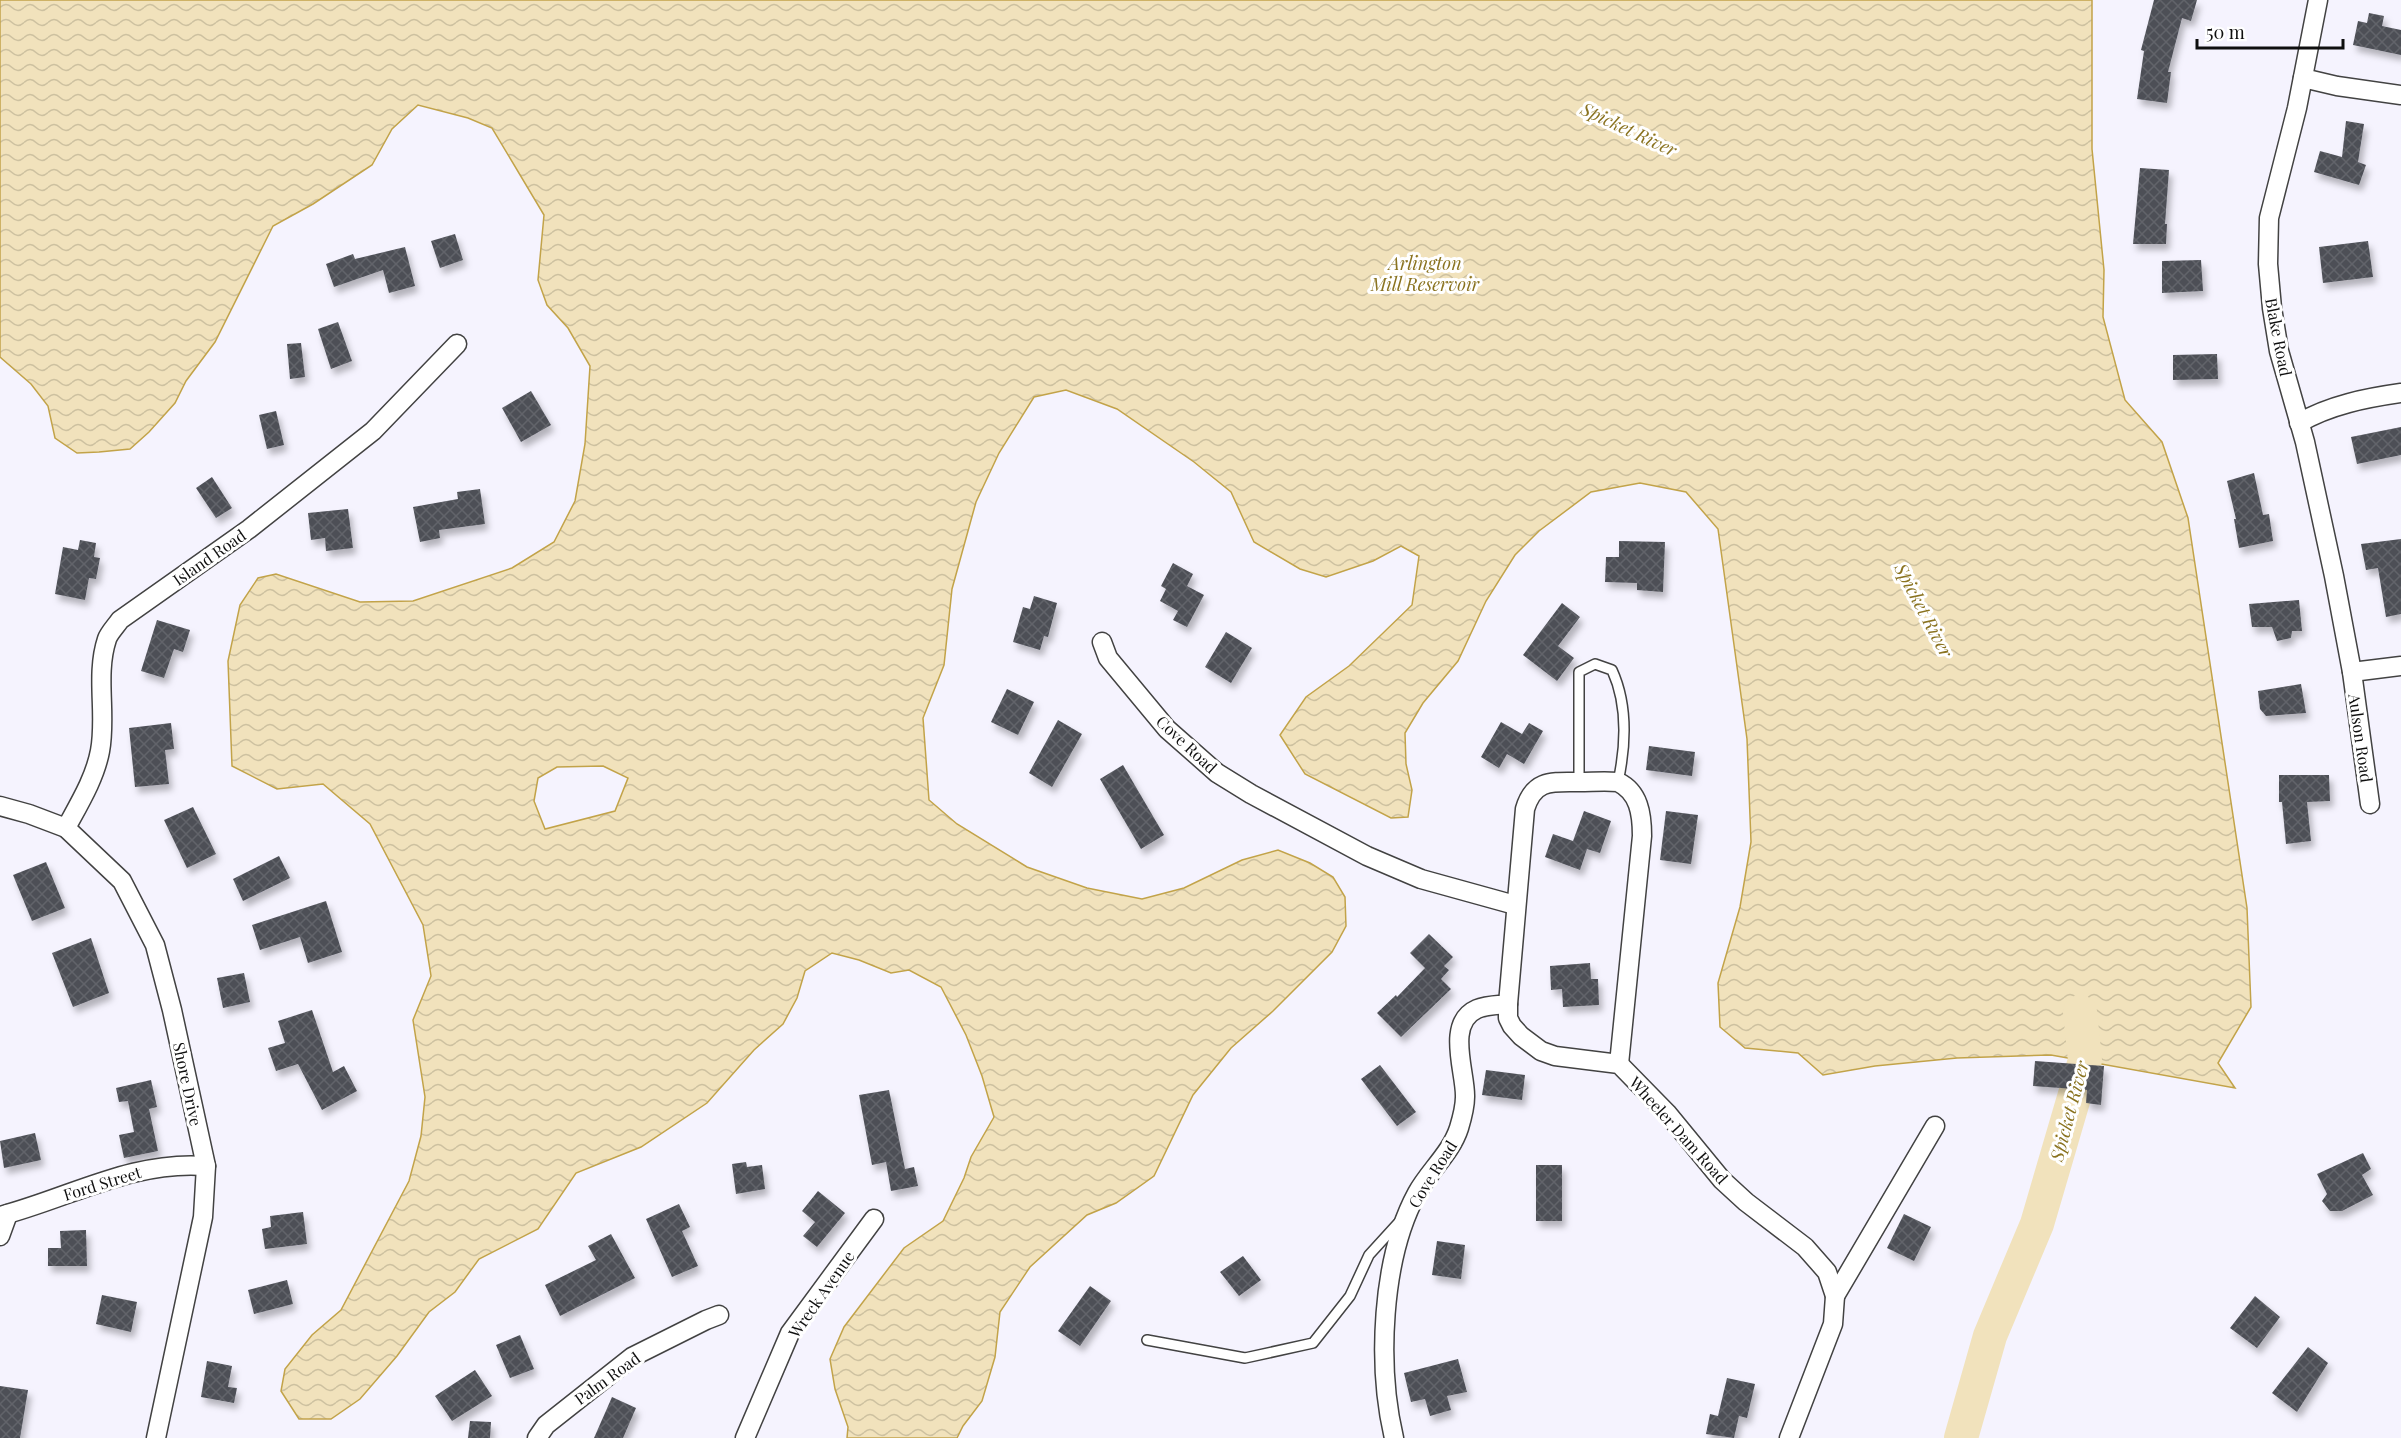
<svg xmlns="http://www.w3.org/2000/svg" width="2401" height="1438" font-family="'Playfair Display',serif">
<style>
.water{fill:url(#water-waves);stroke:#c2a349;stroke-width:1.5;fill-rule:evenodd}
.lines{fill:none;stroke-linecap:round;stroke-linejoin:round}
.river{stroke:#f1e2bc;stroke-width:34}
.building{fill:url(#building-cross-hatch);filter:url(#shadow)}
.service-casing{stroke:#424242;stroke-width:12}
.minor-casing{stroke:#424242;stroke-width:21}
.service{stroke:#fff;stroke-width:9}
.minor{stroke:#fff;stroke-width:18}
.labels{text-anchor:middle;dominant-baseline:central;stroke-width:6;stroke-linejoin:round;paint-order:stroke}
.street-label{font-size:16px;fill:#0f0f0f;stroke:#fff}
.water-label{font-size:18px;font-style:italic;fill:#8a7320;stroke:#fff}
</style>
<defs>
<pattern id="water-waves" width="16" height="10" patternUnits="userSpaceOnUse" patternTransform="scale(1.5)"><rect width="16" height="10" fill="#f1e2bc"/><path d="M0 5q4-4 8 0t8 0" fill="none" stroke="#cdc1a0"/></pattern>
<pattern id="building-cross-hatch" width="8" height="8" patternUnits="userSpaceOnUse" patternTransform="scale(1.5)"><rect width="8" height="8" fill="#4d4f57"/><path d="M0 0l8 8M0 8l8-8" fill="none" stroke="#62646a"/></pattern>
<filter id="shadow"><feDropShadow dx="3.5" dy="6" stdDeviation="3" flood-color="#0004"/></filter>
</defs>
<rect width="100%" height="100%" fill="#f5f3fe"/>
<path class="water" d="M0,0H2092V149L2104,270L2103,317L2125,400L2162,442L2188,518L2247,908L2251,1007L2218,1063L2235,1088L2051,1055L1957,1058L1875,1066L1823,1075L1798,1053L1745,1048L1720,1027L1718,983L1740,907L1751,842L1747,739L1718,529L1686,492L1640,483L1591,492L1539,531L1515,555L1486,601L1458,661L1423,703L1405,733L1406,764L1412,790L1408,817L1391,818L1305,774L1280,735L1306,697L1349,666L1412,605L1419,556L1401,546L1373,561L1326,577L1300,569L1254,542L1231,492L1194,462L1117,409L1066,390L1034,397L999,453L976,502L952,589L944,665L923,718L929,800L957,824L1027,867L1087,888L1142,899L1184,888L1242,860L1278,850L1310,863L1333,877L1345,897L1346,926L1332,952L1273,1011L1231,1048L1193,1095L1154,1176L1116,1203L1087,1215L1030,1267L1000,1312L995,1357L982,1401L963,1426L957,1438H847L848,1427L835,1389L830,1359L844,1327L904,1248L943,1221L964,1178L971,1157L994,1117L982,1076L966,1035L941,987L909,970L891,973L859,960L832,953L805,971L797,998L783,1024L754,1050L707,1103L641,1147L576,1173L538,1229L479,1259L455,1292L429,1312L397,1356L360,1399L331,1419H299L281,1391L285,1369L312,1335L341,1310L409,1181L421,1136L425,1097L413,1020L431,976L423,925L370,824L323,784L277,789L232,766L228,661L240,605L258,578L276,574L360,602L413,601L512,568L554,542L575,501L585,444L590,366L568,328L547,305L538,280L544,215L492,128L468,118L418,105L392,129L372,165L313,204L273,226L215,342L186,381L175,403L149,432L130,449L99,452L77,453L55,438L48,406L31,384L0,357ZM603,766L628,778L615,811L545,829L534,801L538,778L557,767Z"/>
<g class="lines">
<path class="river" d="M1961,1438L1990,1336L2037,1224L2085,1060L2080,1012"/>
</g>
<g class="building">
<path d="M2154,0H2197L2191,21L2182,18L2168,72H2171L2167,103L2137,99L2144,51L2141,50Z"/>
<path d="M2369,13L2384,16L2382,26L2401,30V55L2353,45L2358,21L2367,23Z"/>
<path d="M2346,121L2364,124L2358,162L2366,165L2359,185L2314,172L2320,151L2342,157Z"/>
<path d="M2140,168L2169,170L2165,224H2167L2166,244H2133Z"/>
<path d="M455,234L463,260L440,268L431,241Z"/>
<path d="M2368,241L2373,277L2323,283L2319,247Z"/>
<path d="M405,247L415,286L389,293L383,270L334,287L326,264L353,254L355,259Z"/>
<path d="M2201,260L2203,291L2162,293V261Z"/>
<path d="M338,322L352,361L331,369L318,329Z"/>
<path d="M301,343L305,377L290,379L287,344Z"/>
<path d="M2217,354L2218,379L2173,380V355Z"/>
<path d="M531,391L551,425L521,442L502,408Z"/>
<path d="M276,411L284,445L267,449L259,415Z"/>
<path d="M2401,427V455L2357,464L2351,437Z"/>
<path d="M2254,473L2263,515L2269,514L2273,541L2239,548L2234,519H2236L2227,481Z"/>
<path d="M212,477L232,508L216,518L196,488Z"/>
<path d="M480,489L485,524L439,530L440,538L420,542L413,507L458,499L457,492Z"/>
<path d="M348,509L353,548L326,551L325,538L311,540L308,513Z"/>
<path d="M2401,539V614L2386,617L2378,568L2366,570L2361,544Z"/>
<path d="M80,540L96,543L94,557L100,558L96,579L89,578L85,600L55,594L63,547L78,550Z"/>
<path d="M1619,541L1665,542L1663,592L1637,590V583L1605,582L1606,557H1619Z"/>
<path d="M1173,563L1193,574L1187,586L1204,595L1187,627L1173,620L1178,611L1160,601L1166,589L1161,586Z"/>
<path d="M1034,596L1057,603L1048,637L1044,636L1040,650L1013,642L1023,607L1030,609Z"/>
<path d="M2299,600L2302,631H2292L2291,638L2277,641L2272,627H2252L2249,604Z"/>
<path d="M1562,603L1580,617L1558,646L1574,658L1557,681L1523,655Z"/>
<path d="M157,620L190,630L183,652L174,649L164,678L141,671Z"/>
<path d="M1226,632L1252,648L1231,683L1205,667Z"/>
<path d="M2301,684L2306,713L2266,716L2260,709L2258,691Z"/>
<path d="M1007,689L1034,702L1018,735L991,722Z"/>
<path d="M1058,720L1082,734L1052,787L1029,773Z"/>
<path d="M1501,722L1522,734L1529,723L1543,731L1524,764L1507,754L1499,768L1481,757Z"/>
<path d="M171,723L174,749L165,750L169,784L135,787L129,728Z"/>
<path d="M1649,746L1695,752L1692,776L1646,770Z"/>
<path d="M1123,765L1164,835L1141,849L1100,779Z"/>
<path d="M2279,775H2329L2330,801L2307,802L2311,841L2286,844L2282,802H2279Z"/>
<path d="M193,807L216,854L187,868L164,820Z"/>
<path d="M1584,811L1611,821L1600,853L1587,849L1580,870L1545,857L1553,834L1573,841Z"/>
<path d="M1666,811L1698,815L1691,864L1660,860Z"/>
<path d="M279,856L290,878L243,901L233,879Z"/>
<path d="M46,862L65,908L32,921L13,875Z"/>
<path d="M326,901L342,952L308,963L300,937L260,950L252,925Z"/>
<path d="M1429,934L1453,957L1444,966L1449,970L1441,979L1451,989L1401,1037L1377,1013L1396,995L1397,997L1425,968L1410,953Z"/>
<path d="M91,938L109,993L73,1007L52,953Z"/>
<path d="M1590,963L1591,979H1598L1599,1005L1563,1007L1562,989L1551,990L1550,966Z"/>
<path d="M244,973L250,1002L223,1008L217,978Z"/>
<path d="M312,1010L333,1072L344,1066L357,1091L322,1110L298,1064L276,1071L268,1048L285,1043L278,1021Z"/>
<path d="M2035,1061L2104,1066L2101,1105L2086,1103L2087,1090L2033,1086Z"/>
<path d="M1380,1065L1416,1112L1397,1126L1361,1079Z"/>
<path d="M1486,1070L1525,1075L1522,1100L1482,1095Z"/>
<path d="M151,1080L157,1107L149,1109L158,1151L124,1158L119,1135L134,1132L128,1101L119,1102L116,1088Z"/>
<path d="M889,1090L905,1169L914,1167L918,1186L891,1191L886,1162L872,1165L859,1095Z"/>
<path d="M35,1133L41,1160L4,1168L0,1141Z"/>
<path d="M2363,1153L2371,1169L2362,1175L2373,1195L2342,1211H2330L2322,1201L2327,1194L2317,1174Z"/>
<path d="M746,1162L747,1167L762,1165L765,1189L736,1194L732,1164Z"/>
<rect x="1536" y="1165" width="26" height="56"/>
<path d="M818,1191L845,1213L817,1247L803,1236L815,1222L802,1211Z"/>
<path d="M679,1204L690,1227L682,1231L698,1266L672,1277L646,1219Z"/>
<path d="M303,1212L307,1244L265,1249L262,1229L271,1227L270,1216Z"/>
<path d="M1904,1214L1931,1227L1914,1261L1887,1248Z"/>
<path d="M86,1230L87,1266H48V1248H61L60,1231Z"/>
<path d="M611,1234L635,1278L560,1316L545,1285L596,1260L588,1246Z"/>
<path d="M1437,1241L1465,1245L1461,1279L1432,1275Z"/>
<path d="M1243,1256L1261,1280L1239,1296L1220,1272Z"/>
<path d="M287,1280L293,1304L254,1314L248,1290Z"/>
<path d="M1090,1286L1111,1301L1080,1346L1058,1331Z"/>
<path d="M102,1295L137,1302L131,1332L96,1324Z"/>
<path d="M2255,1296L2280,1317L2257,1348L2230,1328Z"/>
<path d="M520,1335L534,1369L510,1378L496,1345Z"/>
<path d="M2308,1347L2328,1363L2297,1412L2272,1393Z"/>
<path d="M1458,1359L1467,1392L1447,1396L1451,1410L1430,1416L1425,1399L1411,1402L1404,1373Z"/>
<path d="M207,1361L232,1366L228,1387L237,1388L234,1403L201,1397Z"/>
<path d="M475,1370L492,1396L452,1421L435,1396Z"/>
<path d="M1727,1378L1755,1384L1747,1418L1739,1416L1734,1438L1706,1434L1710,1414L1718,1416Z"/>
<path d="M0,1386L28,1390L20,1438H0Z"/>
<path d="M612,1397L636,1408L623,1438H594Z"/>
<path d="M470,1421L491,1422L490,1438H468Z"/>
</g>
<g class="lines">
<defs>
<g id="service">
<path d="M1579,782V672L1595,664L1612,670C1628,705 1626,745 1618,782"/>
<path d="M1147,1340L1245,1358L1313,1343L1350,1296L1369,1255L1400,1221"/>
</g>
<g id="minor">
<path d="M2318,0L2297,108L2269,218L2268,264L2272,308L2279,351L2305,442L2334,576L2352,672L2370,804"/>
<path d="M2303,78L2337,86L2401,95"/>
<path d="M2299,423C2330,405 2366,398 2401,393"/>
<path d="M1102,642L1108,658L1167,729L1217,773L1251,794L1367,856L1421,879L1515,905"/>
<path d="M2352,672L2401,666"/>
<path d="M0,806L29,814L66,828L122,881L155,945L172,1010L206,1166L203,1217L156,1438"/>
<path d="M66,828C79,804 95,778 100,751C107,715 95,675 107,639C109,633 116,626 120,620L249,529L373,431L457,344"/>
<path d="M1508,1004V1018L1512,1026L1521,1036L1541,1051L1555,1056L1619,1064L1667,1113L1722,1180L1746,1202L1805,1247L1827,1272L1835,1296L1833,1324L1789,1438"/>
<path d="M0,1216C69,1198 133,1160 206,1166"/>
<path d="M0,1236L8,1214"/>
<path d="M1835,1296L1935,1126"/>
<path d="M537,1438L546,1425L632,1357L706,1320L719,1315"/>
<path d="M745,1438L790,1333L874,1219"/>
<path d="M1394,1438C1377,1366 1381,1259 1417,1193C1429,1171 1451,1153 1459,1128C1462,1118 1465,1108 1465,1097C1466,1073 1445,1023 1477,1009C1486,1005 1499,1005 1508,1004L1525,809C1534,779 1552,782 1579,782C1592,782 1605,781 1618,782C1639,792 1642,814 1642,836L1619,1064"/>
</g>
</defs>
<use href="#service" class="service-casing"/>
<use href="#minor" class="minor-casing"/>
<use href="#service" class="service"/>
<use href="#minor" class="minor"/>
</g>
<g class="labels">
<g class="street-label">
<text transform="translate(2279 337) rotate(79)">Blake Road</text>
<text transform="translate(209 557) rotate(-35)">Island Road</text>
<text transform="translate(2361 738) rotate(82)">Aulson Road</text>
<text transform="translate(1187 744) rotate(43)">Cove Road</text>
<text transform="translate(188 1084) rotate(78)">Shore Drive</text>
<text transform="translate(1679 1130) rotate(48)">Wheeler Dam Road</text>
<text transform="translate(1432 1174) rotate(-58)">Cove Road</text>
<text transform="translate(102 1183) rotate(-17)">Ford Street</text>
<text transform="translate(821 1294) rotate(-55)">Wreck Avenue</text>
<text transform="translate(607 1378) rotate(-36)">Palm Road</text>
</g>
<g class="water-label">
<text transform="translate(1629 129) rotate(25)">Spicket River</text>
<text x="1425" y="263">Arlington<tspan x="1425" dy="21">Mill Reservoir</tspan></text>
<text transform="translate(1924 610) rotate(62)">Spicket River</text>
<text transform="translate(2069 1111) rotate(-75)">Spicket River</text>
</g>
</g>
<path d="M2197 39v9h146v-9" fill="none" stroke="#0f0f0f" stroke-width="3"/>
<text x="2206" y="39" font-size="18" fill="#0f0f0f" stroke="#ffffff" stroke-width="4.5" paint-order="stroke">50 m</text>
</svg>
